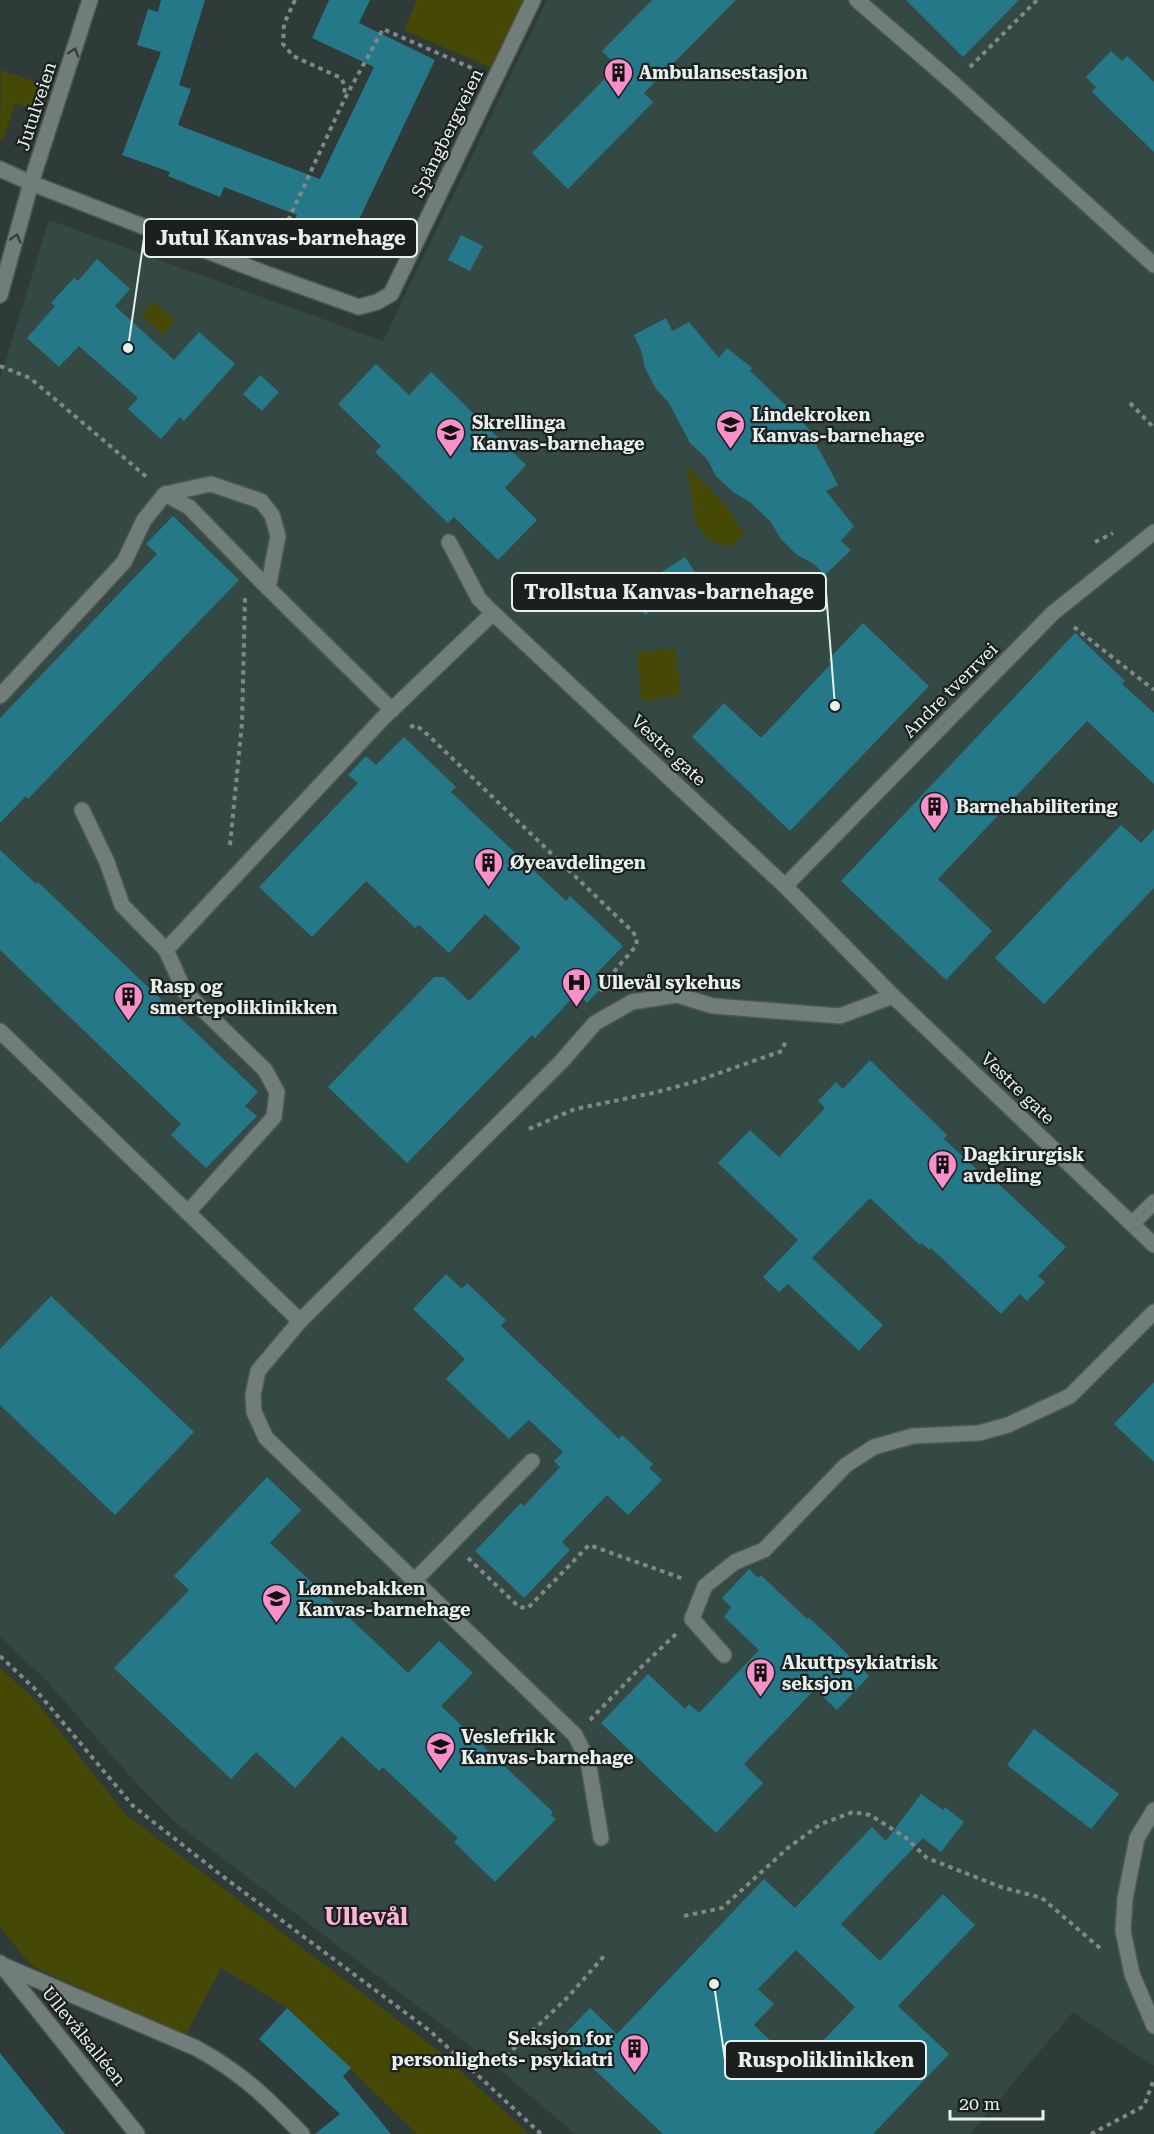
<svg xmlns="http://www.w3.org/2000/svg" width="1154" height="2134" font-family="'Roboto Serif',serif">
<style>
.built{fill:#354944}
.green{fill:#464805}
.building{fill:#257887;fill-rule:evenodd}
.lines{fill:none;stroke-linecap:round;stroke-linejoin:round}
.service-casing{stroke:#4d5855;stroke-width:18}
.minor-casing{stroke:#4d5855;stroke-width:18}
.path{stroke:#7f8987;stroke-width:4;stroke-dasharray:4.5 4.5;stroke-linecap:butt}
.service{stroke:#707d79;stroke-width:15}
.minor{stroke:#707d79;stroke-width:15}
.oneway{stroke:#353c3a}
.labels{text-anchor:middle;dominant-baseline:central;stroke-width:4.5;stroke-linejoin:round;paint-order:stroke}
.poi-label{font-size:18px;font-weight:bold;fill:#e8f0ee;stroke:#1b201f;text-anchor:start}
.street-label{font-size:18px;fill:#e8f0ee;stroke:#1b201f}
.district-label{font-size:24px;font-weight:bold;fill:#feb3da;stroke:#1b201f}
.leader{fill:none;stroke:#e8f0ee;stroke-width:2}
.callout-dot{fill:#e8f0ee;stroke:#1b201f;stroke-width:2}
.callout{fill:#1b201f;stroke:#e8f0ee;stroke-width:2}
.callout-label{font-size:20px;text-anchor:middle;font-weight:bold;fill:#e8f0ee}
</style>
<rect width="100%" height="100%" fill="#2f3b38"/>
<path class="built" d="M547,0H1154V2066L1073,2012L970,2134H575L486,2058L176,1823L137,1784L45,1679L0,1637V379L49,220L383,341Z"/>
<g class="green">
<path d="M417,0H525L492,68L404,30Z"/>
<path d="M1,70L39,83L31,109L15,103L3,141L0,139Z"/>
<path d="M153,301L175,320L163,335L141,315Z"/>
<path d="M686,465L728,508L745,535L727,547L709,540L696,524Z"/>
<path d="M675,648L681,695L642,701L637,653Z"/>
<path d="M0,1668L37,1702L125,1814L440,2052L529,2134H417L285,2006L221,1968L184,2038L31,1965L0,1927Z"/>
</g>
<g class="building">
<path d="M161,0H205L179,85L191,89L178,125L320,179L374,67L312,38L329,0H370L359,23L435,60L342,255L290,229L297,215L224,187L220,197L168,176L170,172L122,155L161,52L137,45L148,9L158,12Z"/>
<path d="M652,0H736L644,93L653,102L568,189L532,153L617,66L602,51Z"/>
<path d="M906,0H1019L963,57Z"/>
<path d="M1111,51L1122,61L1127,56L1154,82V152L1092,92L1096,87L1086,77Z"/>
<path d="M461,235L483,246L470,271L448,260Z"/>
<path d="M97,259L130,289L115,306L174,360L199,332L235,364L184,421L180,417L161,439L128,409L138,398L79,346L59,367L27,338L55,306L51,303L74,278L78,281Z"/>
<path d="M666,318L672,331L689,322L719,358L727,348L752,368L750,371L791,410L792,409L816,438L814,440L838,485L826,491L854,526L841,541L851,550L825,575L814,564L797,555L781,539L770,521L750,502L733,492L716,476L707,459L690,443L669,403L656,389L645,368L641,350L634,335Z"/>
<path d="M376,364L409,395L431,372L526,465L505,488L537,520L498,560L454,517L448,523L375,452L381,446L338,404Z"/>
<path d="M260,375L279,392L262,411L243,394Z"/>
<path d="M173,516L239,580L28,799L26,796L0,823V718L157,554L146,544Z"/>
<path d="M685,557L700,580L645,615L630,592Z"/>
<path d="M863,623L929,686L790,831L692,737L724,703L761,738L832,663L828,660Z"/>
<path d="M1075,633L1125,681L1122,684L1154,713V784L1087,721L938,879L992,931L946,980L841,881Z"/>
<path d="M404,737L456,787L451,792L566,901L570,896L623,946L595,975L605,984L587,1003L577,993L535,1038L532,1035L407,1163L328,1087L434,977H444L469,1001L521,948L485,914L449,953L419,925L415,928L366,881L312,937L259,887L358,783L348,775L366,756L376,765Z"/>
<path d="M1121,825L1141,843L1154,829V888L1044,1004L995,958Z"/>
<path d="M0,850L36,884L38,882L258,1092L245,1106L257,1116L206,1168L171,1135L181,1124L0,950Z"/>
<path d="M870,1060L947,1135L944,1139L985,1177L988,1174L1066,1247L1038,1276L1045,1282L1027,1301L1020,1294L1001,1314L931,1248L929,1250L922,1243L920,1245L870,1198L812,1258L883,1325L859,1351L788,1284L779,1292L763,1277L798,1240L718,1163L750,1130L779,1157L825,1108L818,1101L836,1082L843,1089Z"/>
<path d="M446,1274L462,1289L467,1283L506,1320L501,1326L619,1439L622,1435L653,1464L649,1468L662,1480L628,1515L607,1495L562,1542L570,1550L524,1598L475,1551L521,1503L524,1506L560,1467L554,1461L563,1452L529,1420L509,1439L446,1379L465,1359L413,1309Z"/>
<path d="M51,1296L194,1432L115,1515L0,1405V1349Z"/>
<path d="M1154,1382V1462L1114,1424Z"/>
<path d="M267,1477L301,1510L270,1543L408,1673L439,1641L473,1673L441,1706L553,1812L551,1815L556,1819L495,1882L454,1842L458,1838L383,1767L379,1771L342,1736L295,1788L256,1752L231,1779L114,1668L189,1590L174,1576Z"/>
<path d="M749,1569L758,1578L761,1575L807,1619L808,1617L830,1637L869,1676L837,1710L815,1689L744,1764L763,1783L716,1833L601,1723L648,1674L685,1709L689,1704L699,1713L759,1650L724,1617L731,1607L722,1598Z"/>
<path d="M1034,1729L1119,1794L1091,1829L1007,1765Z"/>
<path d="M921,1794L943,1810L945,1807L964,1822L941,1852L923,1838L841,1924L880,1961L943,1894L975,1925L898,2006L949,2054L873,2134H663L561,2038L590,2008L617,2034L764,1879L795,1908L872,1827L886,1841ZM796,1950L855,2007L798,2067L754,2025L774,2004L758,1989Z"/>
<path d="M287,2008L351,2068L343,2076L391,2134H315L340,2114L259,2039Z"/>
<path d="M0,2053L65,2134H0Z"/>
</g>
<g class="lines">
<defs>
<g id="service">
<path d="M857,0L953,83L1154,265"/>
<path d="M165,494L189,507L268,588"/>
<path d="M449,542L479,599L493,613"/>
<path d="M0,696L124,562L144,520L165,494L211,484L261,501L272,515L278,536L268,588L392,710"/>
<path d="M82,810L107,862L122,905L166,950L185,992L265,1070L277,1092L274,1117L188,1212"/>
<path d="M785,886L1053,613L1154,532"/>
<path d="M166,950L383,718L493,613L785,886L893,996L1154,1245"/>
<path d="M0,1031L300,1321"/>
<path d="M1132,1224L1154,1202"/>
<path d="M414,1581L532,1461"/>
<path d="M724,1655L692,1619L705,1586L735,1562L764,1550L846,1465L874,1447L913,1436L979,1433L1008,1425L1070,1396L1154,1312"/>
<path d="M1154,1810L1137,1838L1125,1899L1123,1931L1132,1974L1154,2026"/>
<path d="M601,1838L588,1761L575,1735L266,1438L254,1412L253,1395L258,1371L300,1321L561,1062L595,1023L632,1002L677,995L713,1006L840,1016L893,996"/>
<path d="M0,1964L196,2048C242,2073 266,2097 302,2134"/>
</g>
<g id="minor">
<path d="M0,169L31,183L264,273L359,307L377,302L391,294L533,0"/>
<path d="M0,295L31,183L90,0"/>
<path d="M0,1963L137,2134"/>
</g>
</defs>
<use href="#service" class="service-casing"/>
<use href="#minor" class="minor-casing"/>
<g class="path">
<path d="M295,0L284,24L283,44L293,56L341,78L345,86L344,96"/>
<path d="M970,67L1037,0"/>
<path d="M273,253L344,100L383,29L474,69"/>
<path d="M0,366L30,378L149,479"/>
<path d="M1130,403L1154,428"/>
<path d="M1095,542L1113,533"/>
<path d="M1074,627L1154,690"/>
<path d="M410,727L416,725L428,735L632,931L637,938L636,946L612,974L607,984L600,991"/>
<path d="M230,845L242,723L245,598"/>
<path d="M529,1129L575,1109L653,1093L694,1082L782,1051L786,1040"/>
<path d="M468,1558L519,1607L528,1608L589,1545L684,1579"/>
<path d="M0,1656L34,1688L133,1806L221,1875L430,2031L541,2134"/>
<path d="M590,1720L636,1672L676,1634"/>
<path d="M684,1916L722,1908L789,1847L821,1824L853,1812L870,1815L905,1837L927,1858L1001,1887L1042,1898L1101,1949"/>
<path d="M506,2056L568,1997L605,1955"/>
<path d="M1091,2134L1144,2106L1154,2079"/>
</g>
<use href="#service" class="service"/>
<use href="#minor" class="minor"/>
</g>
<defs><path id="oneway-chevron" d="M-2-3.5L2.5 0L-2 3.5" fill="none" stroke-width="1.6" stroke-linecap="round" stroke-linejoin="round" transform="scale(1.5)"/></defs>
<g class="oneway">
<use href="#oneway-chevron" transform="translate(74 52) rotate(-72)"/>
<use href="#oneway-chevron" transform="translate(16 238) rotate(-74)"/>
</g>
<defs>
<symbol id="building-pin" viewBox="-11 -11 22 30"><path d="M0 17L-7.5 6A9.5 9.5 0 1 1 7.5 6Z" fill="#f98fc9" stroke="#1b201f"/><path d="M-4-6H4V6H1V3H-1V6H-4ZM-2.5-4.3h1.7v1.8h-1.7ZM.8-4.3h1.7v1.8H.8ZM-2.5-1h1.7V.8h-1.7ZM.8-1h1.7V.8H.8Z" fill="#111"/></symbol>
<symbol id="school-pin" viewBox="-11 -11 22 30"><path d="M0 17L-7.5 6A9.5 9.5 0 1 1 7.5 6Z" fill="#f98fc9" stroke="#1b201f"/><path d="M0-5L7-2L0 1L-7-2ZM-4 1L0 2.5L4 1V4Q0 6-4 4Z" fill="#111"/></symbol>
<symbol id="hospital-pin" viewBox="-11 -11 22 30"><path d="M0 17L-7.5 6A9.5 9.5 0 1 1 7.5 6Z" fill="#f98fc9" stroke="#1b201f"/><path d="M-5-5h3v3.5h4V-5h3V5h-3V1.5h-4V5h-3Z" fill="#111"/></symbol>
</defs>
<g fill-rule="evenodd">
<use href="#building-pin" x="602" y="56" width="33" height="45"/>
<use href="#school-pin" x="714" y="408" width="33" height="45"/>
<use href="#school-pin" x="434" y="416" width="33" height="45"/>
<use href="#building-pin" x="918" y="790" width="33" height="45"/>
<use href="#building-pin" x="472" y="846" width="33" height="45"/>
<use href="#hospital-pin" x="560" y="966" width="33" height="45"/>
<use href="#building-pin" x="112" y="980" width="33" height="45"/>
<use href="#building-pin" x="926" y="1148" width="33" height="45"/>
<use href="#school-pin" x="260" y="1582" width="33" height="45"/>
<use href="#building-pin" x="744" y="1656" width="33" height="45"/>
<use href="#school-pin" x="424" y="1730" width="33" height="45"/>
<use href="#building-pin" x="618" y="2032" width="33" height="45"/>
</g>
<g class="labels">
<g class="poi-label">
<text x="639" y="72">Ambulansestasjon</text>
<text x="752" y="414">Lindekroken<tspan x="752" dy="21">Kanvas-barnehage</tspan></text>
<text x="472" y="422">Skrellinga<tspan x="472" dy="21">Kanvas-barnehage</tspan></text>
<text x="956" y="806">Barnehabilitering</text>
<text x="510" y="862">Øyeavdelingen</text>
<text x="598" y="982">Ullevål sykehus</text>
<text x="150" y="986">Rasp og<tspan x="150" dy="21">smertepoliklinikken</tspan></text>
<text x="963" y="1154">Dagkirurgisk<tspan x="963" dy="21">avdeling</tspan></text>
<text x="298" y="1588">Lønnebakken<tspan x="298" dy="21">Kanvas-barnehage</tspan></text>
<text x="782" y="1662">Akuttpsykiatrisk<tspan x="782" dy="21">seksjon</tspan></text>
<text x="461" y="1736">Veslefrikk<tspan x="461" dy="21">Kanvas-barnehage</tspan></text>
<text x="613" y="2038" text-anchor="end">Seksjon for<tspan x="613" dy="21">personlighets- psykiatri</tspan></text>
</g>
<g class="street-label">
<text transform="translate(36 106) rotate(-72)">Jutulveien</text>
<text transform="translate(447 133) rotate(-64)">Spångbergveien</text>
<text transform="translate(950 690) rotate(-45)">Andre tverrvei</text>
<text transform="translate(669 750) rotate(43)">Vestre gate</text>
<text transform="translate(1018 1088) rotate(44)">Vestre gate</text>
<text transform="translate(84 2036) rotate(51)">Ullevålsalléen</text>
</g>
<g class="district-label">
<text x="366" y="1917">Ullevål</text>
</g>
</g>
<path class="leader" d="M128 348L144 238M835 706L826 592M714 1984L725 2060"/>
<g class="callout-dot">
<circle cx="128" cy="348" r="6"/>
<circle cx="835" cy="706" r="6"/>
<circle cx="714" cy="1984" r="6"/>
</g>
<g class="callout">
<rect x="144" y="219" width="273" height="38" rx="6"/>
<rect x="512" y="573" width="314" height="38" rx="6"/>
<rect x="725" y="2041" width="201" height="38" rx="6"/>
</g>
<g class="callout-label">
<text x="281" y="245">Jutul Kanvas-barnehage</text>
<text x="669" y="599">Trollstua Kanvas-barnehage</text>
<text x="826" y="2067">Ruspoliklinikken</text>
</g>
<path d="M950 2110v9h93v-9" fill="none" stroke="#e8f0ee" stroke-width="3"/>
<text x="959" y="2110" font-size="18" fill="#e8f0ee" stroke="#1b201f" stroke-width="4.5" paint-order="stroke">20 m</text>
</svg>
